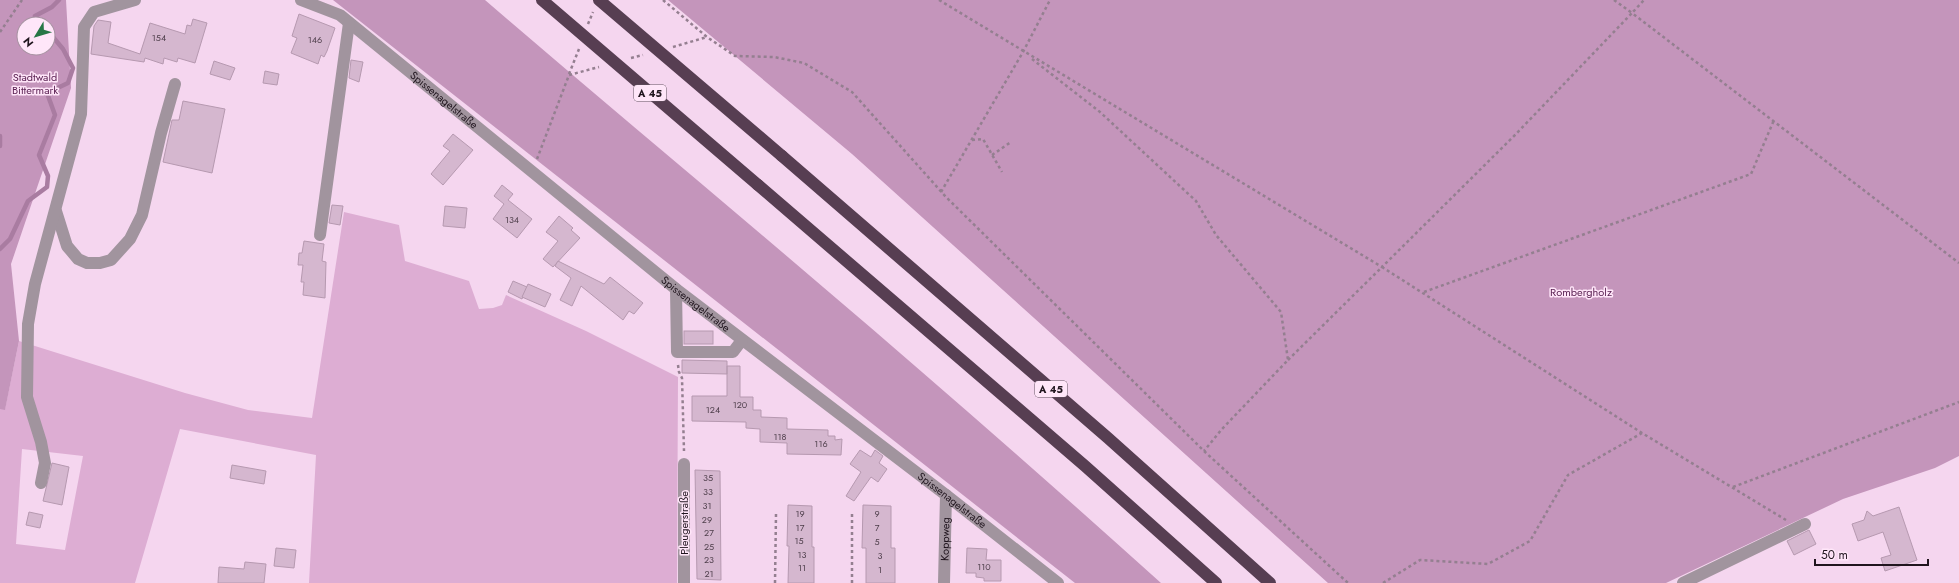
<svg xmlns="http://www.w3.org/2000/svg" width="1959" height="583" font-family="Jost,sans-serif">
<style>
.green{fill:#ddadd3;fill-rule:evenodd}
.forest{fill:#c495bb;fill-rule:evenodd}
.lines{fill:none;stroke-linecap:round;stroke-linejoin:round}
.stream{stroke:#a97ca1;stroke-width:4.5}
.building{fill:#d5b7cf;stroke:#b699b0}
.path{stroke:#947f90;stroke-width:2.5;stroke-dasharray:3 3;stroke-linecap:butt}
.minor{stroke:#a1949e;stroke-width:12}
.highway{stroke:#573e52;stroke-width:12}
.highway-bridge{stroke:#573e52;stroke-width:12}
.labels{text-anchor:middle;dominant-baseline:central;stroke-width:3;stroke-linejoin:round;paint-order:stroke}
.number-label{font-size:9px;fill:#4d3e4a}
.shield{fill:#ffe6f9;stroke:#635460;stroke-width:1}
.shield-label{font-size:10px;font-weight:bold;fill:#20151e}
.park-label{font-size:11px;fill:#5b2253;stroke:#ffe6f9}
.street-label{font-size:11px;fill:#20151e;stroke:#ffe6f9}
</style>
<rect width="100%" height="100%" fill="#f5d6ef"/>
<path class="green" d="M344,212L399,225L405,261L469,281L479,309L493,308L502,305L506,295L586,331L678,377L677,583H309L316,455L180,429L135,583H0V409H5L19,341L185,393L248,410L312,418ZM22,449L83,456L65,550L16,544Z"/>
<g class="forest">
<path d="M0,0H66L71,88L11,264L19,341L5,410L0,409ZM24,24H48V48H24Z"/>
<path d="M333,0H485C597,97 711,191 823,287C937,384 1050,483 1161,583H1075Z"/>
<path d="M668,0H1959V456L1935,468L1843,499L1666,583H1328L852,154Z"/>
</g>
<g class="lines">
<g class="stream">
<path d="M42,24L35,16L52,7L59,0"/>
<path d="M0,136V146"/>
<path d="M0,249L10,239L28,201L47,187L48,176L39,155L55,115L47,93L68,83L73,68L63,49L48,31"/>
</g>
</g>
<g class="building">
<path d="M299,14L335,28L327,51L324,57L321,55L318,64L291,53L297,38L292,36Z"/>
<path d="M193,19L207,23L195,63L178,58L177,62L164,58L163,64L145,58L144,62L91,54L94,26L98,20L111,22L108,43L140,54L150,23L185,34L187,25L191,26Z"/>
<path d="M351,60L363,62L359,82L349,78Z"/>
<path d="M214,61L235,68L230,80L210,74Z"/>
<path d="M265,71L279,74L277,85L263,83Z"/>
<path d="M183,101L225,109L212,173L163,162L172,120H179Z"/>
<path d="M453,134L473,150L443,185L431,174L450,151L443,146Z"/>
<path d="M502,185L513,194L508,200L532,219L517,238L493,219L504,204L494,196Z"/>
<path d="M332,205L343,206L340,225L329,223Z"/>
<path d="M445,206L467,208L465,228L443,226Z"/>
<path d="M559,216L573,228L571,230L580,238L553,267L543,259L558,241L546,232Z"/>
<path d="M304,241L324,244L322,261L326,262L325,298L303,295L304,282H301L303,265H298L299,253H302Z"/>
<path d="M558,261L604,284L610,277L643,303L634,314L629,311L623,320L581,286L572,306L560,300L571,278L555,266Z"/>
<path d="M513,281L527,287L522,299L508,292Z"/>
<path d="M528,284L551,294L545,307L522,297Z"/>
<rect x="684" y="331" width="29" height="13"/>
<path d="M682,360L727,361V366H740V397H753V410H761V417L787,418V429L828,430V436H835V440L842,439L841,455L787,454V443L760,442V429L746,428V422L692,421V396H727V366V374L682,373Z"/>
<path d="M860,450L871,457L875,450L883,456L879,463L887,469L878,482L871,477L854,501L846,496L861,472L850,464Z"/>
<path d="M52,463L69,467L62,505L43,501Z"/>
<path d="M232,465L266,471L264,484L230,478Z"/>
<path d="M695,470L720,471L721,580L697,579Z"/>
<path d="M788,505L812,506V547H814V583H788L789,546H787Z"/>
<path d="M863,505L891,506V548H895V583H866V548H862Z"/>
<path d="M1899,507L1917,560L1885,571L1881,558L1891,555L1883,532L1858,541L1852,524L1864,520L1867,511L1873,516Z"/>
<path d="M29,512L43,515L40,528L26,525Z"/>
<path d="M1809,530L1816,544L1794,555L1787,541Z"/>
<path d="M276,548L296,550L294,568L274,566Z"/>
<path d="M967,548L987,549L986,560H1001V581H984V578L976,577V573H966Z"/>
<path d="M245,562L266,564L264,583H218L219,567L244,569Z"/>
</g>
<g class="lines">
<g class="path">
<path d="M663,0L707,37L735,56L774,57L804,63L852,92L946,197L1204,451L1348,583"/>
<path d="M939,0L1382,267L1515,135L1632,13L1959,263"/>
<path d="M1614,0L1632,13L1644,0"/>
<path d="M588,24L593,12"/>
<path d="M0,32L22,0"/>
<path d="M673,47L707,37"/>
<path d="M631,58L643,55"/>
<path d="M1032,59L1100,112L1196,201L1216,235L1281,312L1288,360L1222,429L1204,451"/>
<path d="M569,74L579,49"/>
<path d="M972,140L983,139L1002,172"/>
<path d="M992,155L1011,142"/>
<path d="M537,159L569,75L599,67"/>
<path d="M941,192L1023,52L1050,0"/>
<path d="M1424,292L1751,174L1774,120"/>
<path d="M1288,360L1382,267L1642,433L1786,520"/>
<path d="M678,365L679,372L682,378L684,451"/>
<path d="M1733,487L1959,402"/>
<path d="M775,583L776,514"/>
<path d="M852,583V514"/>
<path d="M1383,583L1420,560L1488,564L1530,541L1568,475L1642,433"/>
</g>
<g class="minor">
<path id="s1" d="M301,0L340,15L676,289L946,495L1058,583"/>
<path d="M56,211L67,246L78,259L87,263H100L111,260L130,239L142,215L161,133L175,84"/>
<path d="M320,235L349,23"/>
<path d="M676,289L677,352H733L742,340"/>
<path d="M41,483L45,463L41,442L27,397L28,324L35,284L81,114L84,27L94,12L135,0"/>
<path d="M684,583V464"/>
<path id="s2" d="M944,583L946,495"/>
<path d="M1683,583L1805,524"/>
</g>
<g class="highway">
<path d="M782,156L1108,438L1270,583"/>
<path d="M758,185L1085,466L1216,583"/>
</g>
<g class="highway-bridge">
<path d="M542,0L758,185"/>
<path d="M599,0L782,156"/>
</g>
</g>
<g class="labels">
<g class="number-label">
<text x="159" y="37">154</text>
<text x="315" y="39">146</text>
<text x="512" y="219">134</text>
<text x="740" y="404">120</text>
<text x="713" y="409">124</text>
<text x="780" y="436">118</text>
<text x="821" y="443">116</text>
<text x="708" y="477">35</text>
<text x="708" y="491">33</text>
<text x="707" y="505">31</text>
<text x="800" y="513">19</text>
<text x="877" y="513">9</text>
<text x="707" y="519">29</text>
<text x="800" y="527">17</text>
<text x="877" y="527">7</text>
<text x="709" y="532">27</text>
<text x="799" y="540">15</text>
<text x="877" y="541">5</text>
<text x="709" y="546">25</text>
<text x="802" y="554">13</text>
<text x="880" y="555">3</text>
<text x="709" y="559">23</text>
<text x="984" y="566">110</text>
<text x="802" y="567">11</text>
<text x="880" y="569">1</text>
<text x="709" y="573">21</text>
</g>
<g class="shield">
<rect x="634" y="85" width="32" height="16" rx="3"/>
<rect x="1035" y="381" width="32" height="16" rx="3"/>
</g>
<g class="shield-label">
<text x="650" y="93">A 45</text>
<text x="1051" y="389">A 45</text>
</g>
<g class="park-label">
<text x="35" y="77">Stadtwald<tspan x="35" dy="13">Bittermark</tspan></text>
<text x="1581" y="292">Rombergholz</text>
</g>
<g class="street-label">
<text stroke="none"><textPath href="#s1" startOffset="176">Spissenagelstraße</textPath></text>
<text stroke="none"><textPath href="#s1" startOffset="500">Spissenagelstraße</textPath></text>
<text stroke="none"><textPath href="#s1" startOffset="823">Spissenagelstraße</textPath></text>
<text transform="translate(684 523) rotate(-90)">Pleugerstraße</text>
<text stroke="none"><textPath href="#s2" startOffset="44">Koppweg</textPath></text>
</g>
</g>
<g transform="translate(36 36) rotate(232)"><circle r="19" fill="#ffe6f9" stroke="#a692a1"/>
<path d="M0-3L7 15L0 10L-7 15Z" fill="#277646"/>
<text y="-6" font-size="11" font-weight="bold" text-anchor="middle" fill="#20151e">N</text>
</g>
<path d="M1815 559v6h113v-6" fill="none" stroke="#20151e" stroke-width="2"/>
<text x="1821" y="559" font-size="12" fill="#20151e" stroke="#ffe6f9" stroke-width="3" paint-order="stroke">50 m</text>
</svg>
